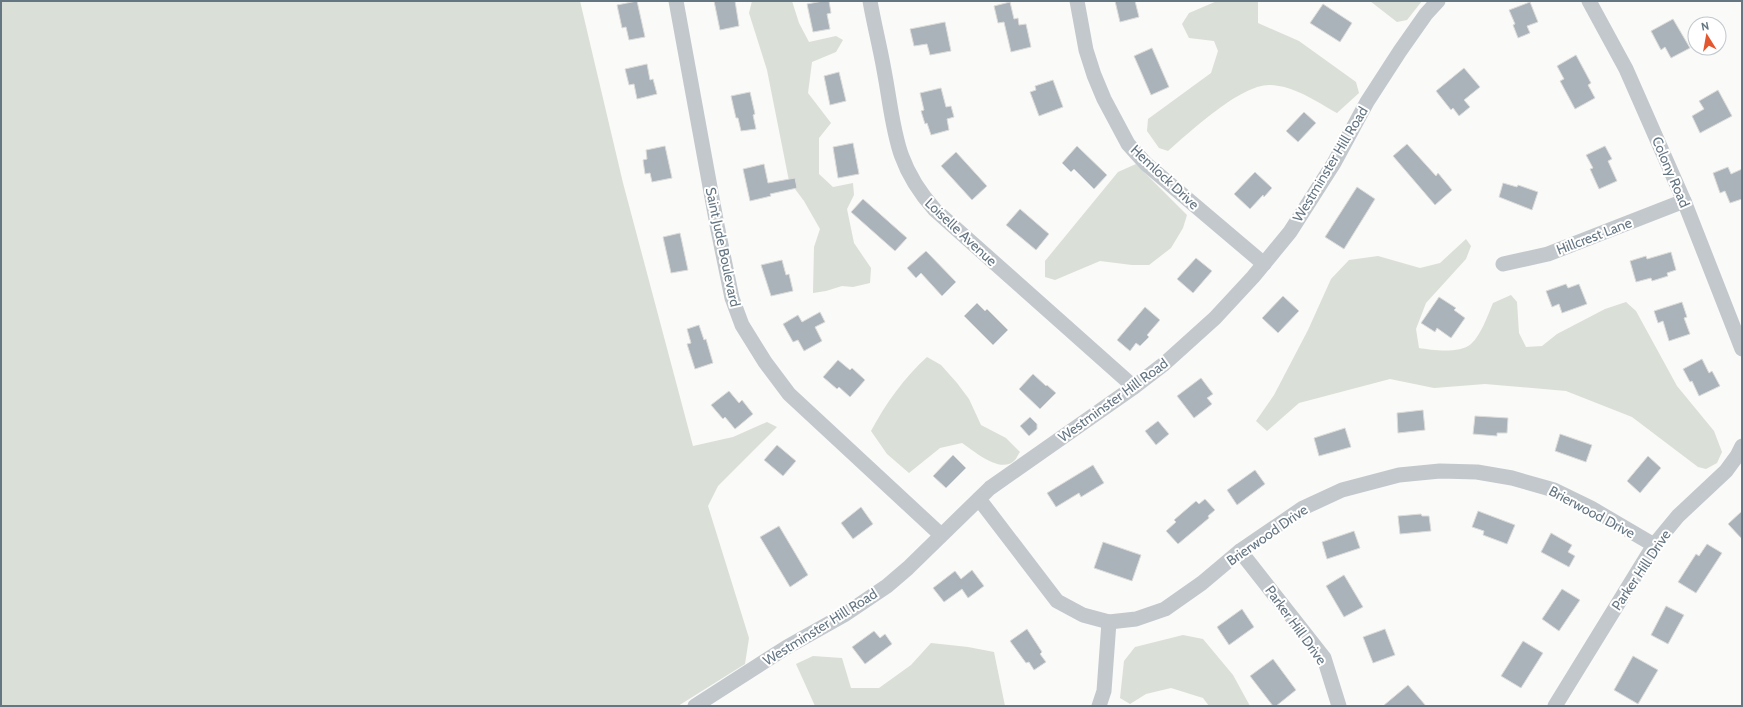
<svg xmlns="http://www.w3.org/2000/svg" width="1743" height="707" font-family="Cabin,sans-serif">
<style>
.green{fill:#dadfd7}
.building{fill:#aab3b9;stroke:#dcdcda}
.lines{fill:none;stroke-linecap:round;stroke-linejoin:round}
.minor{stroke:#c3c8cc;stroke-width:15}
.labels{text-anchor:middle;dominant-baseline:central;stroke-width:4;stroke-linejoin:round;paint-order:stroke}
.street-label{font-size:14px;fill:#657683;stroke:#fff}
</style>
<rect width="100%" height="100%" fill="#fafaf8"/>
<g class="green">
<path d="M1,1H580L623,183L693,446L733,437L767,422L777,427L718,486L708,506L749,638L745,664L678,706H1Z"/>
<path d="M752,1H792L799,23L809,42L836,36L843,40L836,52L812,62L808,93L831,123L819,138V174L833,187L853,183L854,195L847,209L854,243L871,268L870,283L853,287L842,286L826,291L813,293L814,247L820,229L804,201L789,181L767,70L749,13Z"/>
<path d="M1217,1H1258V23L1299,41L1356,82L1359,93L1337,113C1317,102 1293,85 1269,85C1240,85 1190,132 1168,151L1159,148L1147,131L1148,119L1211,73L1218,51L1214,41L1189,38L1182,24L1189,13Z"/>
<path d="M1370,1H1422L1407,20L1397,22Z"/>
<path d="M1136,164L1187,215L1183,228L1171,248L1149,265H1132L1100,261L1055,280L1045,277V261L1118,172Z"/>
<path d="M1466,239L1471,246L1466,259L1426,303L1416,329L1419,348C1432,350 1459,354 1471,344C1481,335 1488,315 1493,303L1511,295L1517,302L1519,333L1526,347L1542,346L1557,334L1605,309L1626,302L1636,311L1677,386L1714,431L1722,452L1717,463L1706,469L1698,467L1632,417L1566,391L1485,384L1434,388L1390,379L1299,403L1267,431L1256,421L1274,395L1308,330L1331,279L1349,260L1378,256L1420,268L1440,263Z"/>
<path d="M927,357L941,365L957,383L969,399L981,425L1006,438L1020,452C1018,454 1017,458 1015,460C1001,475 974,451 962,443L940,448L909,473L887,454L871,431C886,403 904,378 927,357Z"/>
<path d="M1183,635L1203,639L1233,675L1250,706H1209L1203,698L1171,688L1146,694L1130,704L1120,698L1124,661L1135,647Z"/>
<path d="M931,643L968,647L994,652L1005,706H815L796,664L813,656L842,658L851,688H879L911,665Z"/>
</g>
<g class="building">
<path d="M637,1L645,37L629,40L626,27L622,28L617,5Z"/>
<path d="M714,1H735L739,26L720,30Z"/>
<path d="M823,1H829L831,13L827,14L830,29L813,32L807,4Z"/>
<path d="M1115,1H1135L1139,17L1120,22Z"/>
<path d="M1010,2L1014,19L1018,18L1019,25L1026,24L1031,47L1011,52L1004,22L998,23L994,6Z"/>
<path d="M1530,2L1538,22L1527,26L1530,33L1518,38L1513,25L1515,24L1509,10Z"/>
<path d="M1323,4L1352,23L1340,42L1310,23Z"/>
<path d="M1673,19L1690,48L1671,58L1665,47L1661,50L1651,31Z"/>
<path d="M945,22L951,51L930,55L927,44L914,46L910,29Z"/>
<path d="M1152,48L1169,87L1151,95L1134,56Z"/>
<path d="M1576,55L1591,83L1588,85L1595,98L1575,109L1560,81L1564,79L1557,66Z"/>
<path d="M647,64L650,80L653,79L657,94L637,99L634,84L629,85L625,69Z"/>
<path d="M1464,68L1480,87L1464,100L1470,107L1459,116L1453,108L1451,110L1436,91Z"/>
<path d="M839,72L846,101L830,105L824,76Z"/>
<path d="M1053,80L1063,107L1039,116L1030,92L1036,90L1035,86Z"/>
<path d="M941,88L946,107L951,106L954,117L947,119L949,130L931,135L927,123L925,124L921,111L924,110L920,93Z"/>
<path d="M1718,90L1732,116L1700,133L1692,116L1704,109L1699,101Z"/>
<path d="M750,92L755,114L753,115L756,129L741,131L738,118H736L731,96Z"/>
<path d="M1304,112L1316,123L1298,142L1286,131Z"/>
<path d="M853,143L859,174L838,178L833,147Z"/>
<path d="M1407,144L1436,176L1438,173L1452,190L1435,205L1393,156Z"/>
<path d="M665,146L672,178L652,182L650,173L645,174L643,160L647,159L646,150Z"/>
<path d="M1077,146L1107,175L1094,189L1074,169L1071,172L1062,163Z"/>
<path d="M1605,146L1612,159L1608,161L1617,181L1599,189L1590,169L1593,168L1586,155Z"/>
<path d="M956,152L987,186L972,200L941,166Z"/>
<path d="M764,164L768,183L795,178L797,188L770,194L771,196L750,201L743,169Z"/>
<path d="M1728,167L1731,174L1742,169V199L1730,203L1725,191L1720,193L1713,173Z"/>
<path d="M1255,172L1272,188L1264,197L1263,195L1250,209L1234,194Z"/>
<path d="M1503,183L1517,187L1518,185L1538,192L1532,210L1499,197Z"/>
<path d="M1357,187L1375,199L1344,249L1325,237Z"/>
<path d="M863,199L907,238L895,251L851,212Z"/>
<path d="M1020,209L1049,234L1036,250L1006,225Z"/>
<path d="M680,233L688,270L671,273L663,237Z"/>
<path d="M926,251L956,282L942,296L921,273L916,278L907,268Z"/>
<path d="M1671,252L1676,270L1667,273L1668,276L1652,281L1651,278L1636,282L1630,261L1646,256L1647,259Z"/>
<path d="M1196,258L1212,271L1193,293L1177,279Z"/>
<path d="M782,260L786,275L789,274L793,291L771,296L761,265Z"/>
<path d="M1566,284L1568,288L1579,284L1587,304L1562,313L1559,304L1552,307L1546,291Z"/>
<path d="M1283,296L1299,311L1278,333L1262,318Z"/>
<path d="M1439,297L1456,308L1454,310L1465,318L1451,338L1437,328L1435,332L1421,323Z"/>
<path d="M1682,302L1687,317L1684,318L1690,334L1669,341L1663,321L1658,323L1654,311Z"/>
<path d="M977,303L985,311L987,309L1008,330L993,345L964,316Z"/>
<path d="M1145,307L1160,320L1147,335L1149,337L1140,346L1136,343L1130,351L1117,340Z"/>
<path d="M820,312L825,322L815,327L822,341L804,351L798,340L793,342L783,324L798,315L802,322Z"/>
<path d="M699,325L704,340L706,339L713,363L695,369L687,344L691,343L687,329Z"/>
<path d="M1702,359L1709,373L1712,371L1720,386L1699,396L1692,381L1690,382L1683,369Z"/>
<path d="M838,360L850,370L852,368L865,380L850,397L839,387L837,389L823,377Z"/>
<path d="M1033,374L1046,386L1047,385L1056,393L1040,409L1019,389Z"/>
<path d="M1201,378L1213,394L1207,398L1212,404L1194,418L1177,396Z"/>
<path d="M729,391L739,403L742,400L753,414L735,429L725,417L723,419L711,405Z"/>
<path d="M1423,410L1425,430L1398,433L1397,413Z"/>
<path d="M1475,416L1508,418L1507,433H1497V436L1473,434Z"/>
<path d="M1030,417L1037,424V429L1029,436L1020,426Z"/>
<path d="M1158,421L1169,434L1156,445L1145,431Z"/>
<path d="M1345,428L1351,447L1319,456L1314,438Z"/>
<path d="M1560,434L1592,445L1586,462L1555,451Z"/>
<path d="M777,445L796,461L783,476L764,460Z"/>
<path d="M953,455L966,468L946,488L933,476Z"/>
<path d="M1648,456L1661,468L1640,493L1627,481Z"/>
<path d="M1093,465L1104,483L1081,497L1079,493L1056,507L1047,493Z"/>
<path d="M1255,470L1265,484L1237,505L1227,490Z"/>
<path d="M1205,499L1215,510L1208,516L1209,518L1178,544L1166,531L1176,522L1174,520L1196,501L1199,504Z"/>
<path d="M861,507L873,524L853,539L841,523Z"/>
<path d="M1478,511L1515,525L1507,544L1483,535L1484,531L1472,527Z"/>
<path d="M1742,511V539L1728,524Z"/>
<path d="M1421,514L1422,516H1429L1431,531L1400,534L1398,516Z"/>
<path d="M779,526L808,575L790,587L760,537Z"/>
<path d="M1354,531L1360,548L1327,559L1322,542Z"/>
<path d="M1551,533L1572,545L1568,552L1575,556L1569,567L1541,552Z"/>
<path d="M1103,542L1141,555L1132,581L1094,568Z"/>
<path d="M1707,544L1722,553L1696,593L1678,582L1696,554L1699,556Z"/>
<path d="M972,570L984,586L968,598L962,589L944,602L933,588L955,571L961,579Z"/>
<path d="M1344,575L1363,607L1344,617L1326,586Z"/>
<path d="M1562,589L1580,600L1559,631L1542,619Z"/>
<path d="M1666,606L1684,615L1668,644L1651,635Z"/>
<path d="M1242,609L1254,627L1229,645L1217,627Z"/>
<path d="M1027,629L1042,652L1040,654L1046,662L1034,670L1029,662L1026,663L1010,641Z"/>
<path d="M1385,629L1395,655L1373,663L1363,637Z"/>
<path d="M874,631L880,638L885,634L892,644L865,664L852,647Z"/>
<path d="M1523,641L1543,653L1521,688L1501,676Z"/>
<path d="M1633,656L1658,670L1638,704L1614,690Z"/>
<path d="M1273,659L1296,690L1276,706H1273L1250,676Z"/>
<path d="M1408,685L1426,706H1383Z"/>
</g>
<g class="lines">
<g class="minor">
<path d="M676,1L717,225L732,298L742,325L765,362L789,394L941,535"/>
<path d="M870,1C874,24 880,47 884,70C895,128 893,163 935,210L1134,387"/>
<path d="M1077,1L1086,50L1094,75L1104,99L1128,144L1146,164L1264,264"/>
<path d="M1589,1L1626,69L1684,201L1742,349"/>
<path d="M1503,264L1548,254L1684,201"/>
<path d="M979,499L1057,601L1083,615L1109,622L1136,619L1165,609L1202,583L1240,551L1303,508L1342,490L1399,475L1440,471L1477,472L1512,478L1554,490L1591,508L1654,545"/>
<path d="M1240,551L1324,658L1339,706"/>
<path d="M695,706L787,647L844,615L887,586L908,568L990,488L1134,387L1164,364L1215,318L1253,277L1290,232L1334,163L1367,102L1400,51L1426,14L1438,1"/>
<path d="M1099,706L1104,691L1109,622"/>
<path d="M1555,706L1654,545L1678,516L1726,471L1737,456L1742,446"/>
</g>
</g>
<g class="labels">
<g class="street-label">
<text transform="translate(1330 164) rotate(-59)">Westminster Hill Road</text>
<text transform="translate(1671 172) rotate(67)">Colony Road</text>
<text transform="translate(1165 177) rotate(43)">Hemlock Drive</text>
<text transform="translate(961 232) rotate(43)">Loiselle Avenue</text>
<text transform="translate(1594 236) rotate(-21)">Hillcrest Lane</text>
<text transform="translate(723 247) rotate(78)">Saint Jude Boulevard</text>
<text transform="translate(1113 400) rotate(-36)">Westminster Hill Road</text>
<text transform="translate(1592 512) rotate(28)">Brierwood Drive</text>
<text transform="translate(1267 535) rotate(-35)">Brierwood Drive</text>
<text transform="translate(1641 570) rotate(-56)">Parker Hill Drive</text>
<text transform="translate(1296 625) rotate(54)">Parker Hill Drive</text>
<text transform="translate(820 627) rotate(-32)">Westminster Hill Road</text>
</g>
</g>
<rect width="1743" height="707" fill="none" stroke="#657683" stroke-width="4"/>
<g transform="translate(1707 36) rotate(349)"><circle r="19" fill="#ffffff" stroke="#c1c8cd"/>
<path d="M0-3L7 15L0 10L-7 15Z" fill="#e4572e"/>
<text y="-6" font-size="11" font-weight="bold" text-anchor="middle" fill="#657683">N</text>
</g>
</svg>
